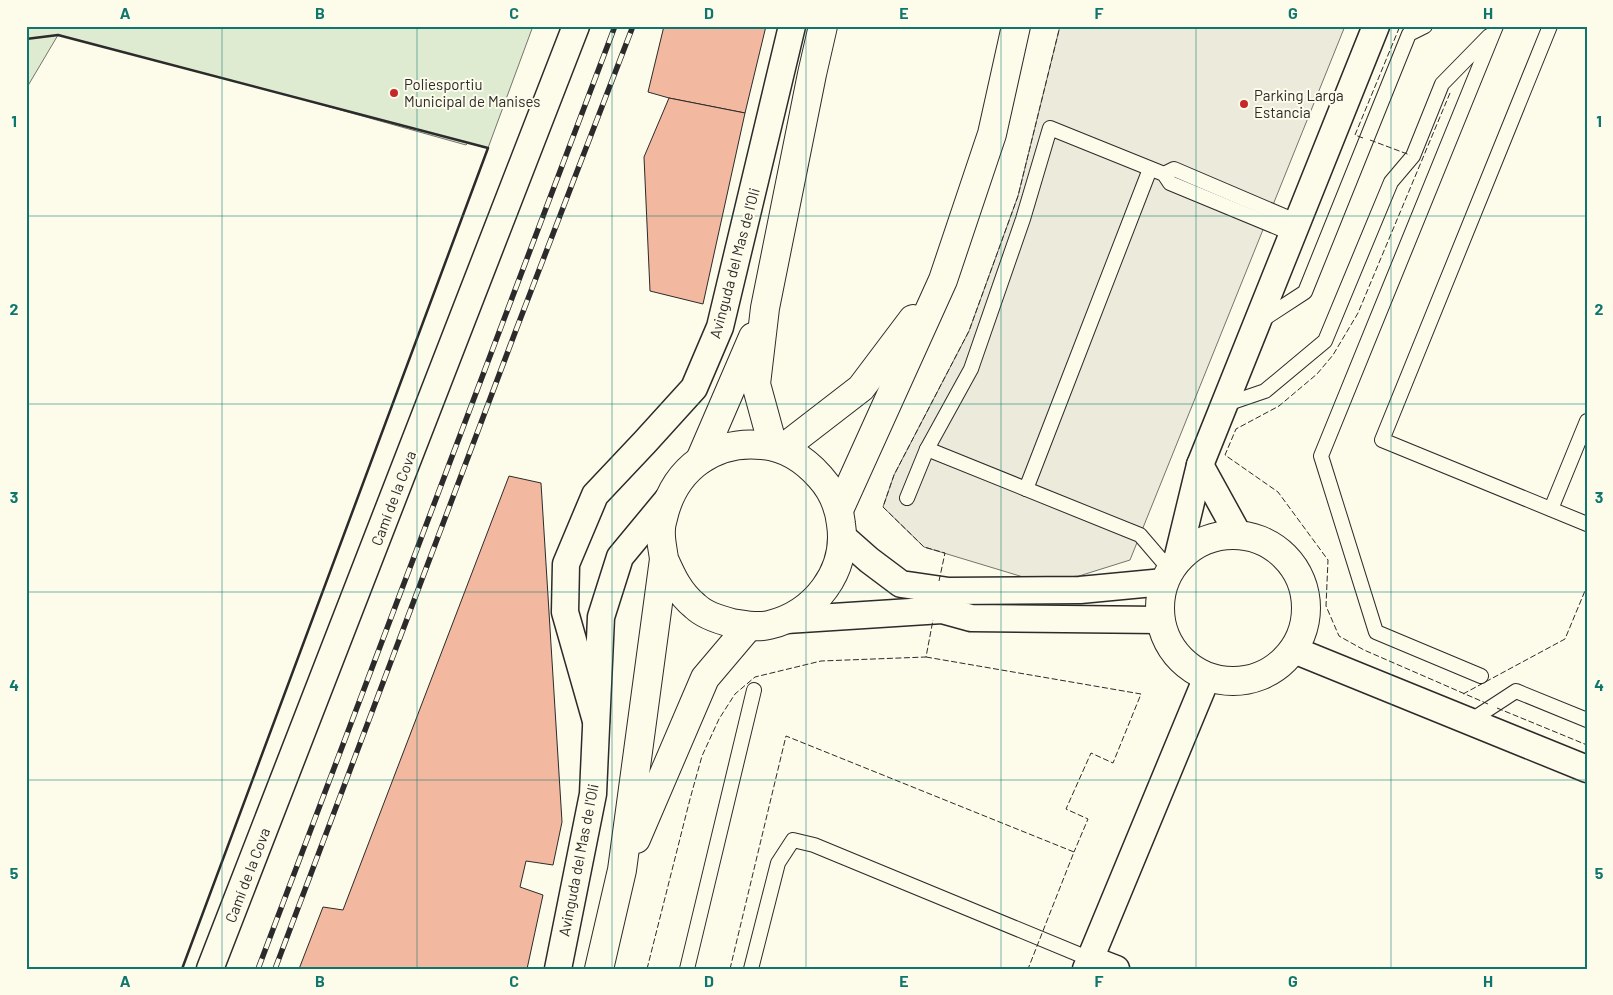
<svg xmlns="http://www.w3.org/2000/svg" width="1613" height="995" font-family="Barlow,sans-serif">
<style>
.green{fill:#deebd1;stroke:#74746e}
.parking{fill:#eceadb;stroke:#74746e}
.building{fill:#f2b8a0;stroke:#2b2b2b}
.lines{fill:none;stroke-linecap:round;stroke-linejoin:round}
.service-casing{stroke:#2b2b2b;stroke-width:16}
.minor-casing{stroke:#2b2b2b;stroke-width:29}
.tertiary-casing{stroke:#2b2b2b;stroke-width:30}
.secondary-casing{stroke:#2b2b2b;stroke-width:30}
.service{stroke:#fdfbea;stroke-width:14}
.minor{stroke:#fdfbea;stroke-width:26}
.tertiary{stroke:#fdfbea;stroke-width:28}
.secondary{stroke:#fdfbea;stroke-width:28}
.rail-casing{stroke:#2b2b2b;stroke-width:5.5}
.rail{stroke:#fdfbea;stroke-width:4;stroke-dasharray:11;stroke-linecap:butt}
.fence{stroke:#2b2b2b;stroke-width:1;stroke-dasharray:6 2.5;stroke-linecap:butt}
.wall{stroke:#2b2b2b;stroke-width:2.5}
.grid{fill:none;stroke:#0f766e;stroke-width:1;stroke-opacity:0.55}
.poi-dot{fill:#c62828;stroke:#fdfbea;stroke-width:2}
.labels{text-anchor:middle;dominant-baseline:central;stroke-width:4;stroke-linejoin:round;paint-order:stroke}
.poi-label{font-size:15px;fill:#2b2b2b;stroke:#fdfbea;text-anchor:start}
.street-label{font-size:15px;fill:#2b2b2b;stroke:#fdfbea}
.neatline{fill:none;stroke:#0f766e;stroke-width:2}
.grid-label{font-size:16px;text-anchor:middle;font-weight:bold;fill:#0f766e}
</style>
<rect width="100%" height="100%" fill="#fdfbea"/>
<path class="green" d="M26,26H533L488,148L468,143L466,145L294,97L58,35L26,89Z"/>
<path class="parking" d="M1060,26H1345L1130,560L1079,576L1033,580L924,547L883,507L894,475L969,331L1018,196Z"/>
<g class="building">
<path d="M664,26H766L745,113L669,98L648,92Z"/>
<path d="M669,98L745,113L703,304L650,291L644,157Z"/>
<path d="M509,476L541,483L562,822L553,865L526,861L520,887L543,895L527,969H299L323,907L343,910Z"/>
</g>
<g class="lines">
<defs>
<g id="service">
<path d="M1550,26L1382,440L1587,524"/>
<path d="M1164,174L1174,169L1298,222"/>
<path d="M1262,320L1305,292L1409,34L1425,26"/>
<path d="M1224,405L1265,391L1325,341L1391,182L1413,156L1442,84L1489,36"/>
<path d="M927,449L1140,535L1170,570"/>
<path d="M1026,489L1150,169"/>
<path d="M907,498L927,449L971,369L1023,219L1050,128L1164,174L1170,183L1293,234"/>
<path d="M1551,509L1587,421"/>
<path d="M1481,676L1376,632L1321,456L1496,26"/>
<path d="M1470,721L1516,691L1587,720"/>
<path d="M687,969L754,690"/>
<path d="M751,969L778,863L793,840L814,845L1090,959"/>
</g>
<g id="minor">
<path d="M1200,465L1238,534"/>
<path d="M843,537L869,560L901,584L949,591L1080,590L1164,582"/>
<path d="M1177,560L1200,465L1376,26"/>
<path d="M786,620L942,610L971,618L1160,620"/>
<path d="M1294,650L1587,769"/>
<path d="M596,721L565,612L566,564L595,495L645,442L694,388L720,327L792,26"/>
<path d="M1090,959L1116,969"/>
<path d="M210,969L576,26"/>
<path d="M558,969L593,794L601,617L620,557L668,499"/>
<path d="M1086,969L1207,677"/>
</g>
<circle id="tertiary" cx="1233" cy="608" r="73"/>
<g id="secondary">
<path d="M773,446L756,384L765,308L812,74L823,26"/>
<path d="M782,449L861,388L913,319"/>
<path d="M700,460L753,337"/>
<path d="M839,510L943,280L992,134L1016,26"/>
<path d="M636,839L705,678L749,626"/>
<path d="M599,969L622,870L664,559C663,550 660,539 661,529C661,524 663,519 664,514C676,468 715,440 762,445C786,447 804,459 820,477C832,490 839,507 841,524C848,571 815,614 769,625C757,628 745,625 732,623C720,620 704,615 695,606C679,593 672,577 664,559"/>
</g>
</defs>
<use href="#service" class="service-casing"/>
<use href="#minor" class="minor-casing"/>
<use href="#tertiary" class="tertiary-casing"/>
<use href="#secondary" class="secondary-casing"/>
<use href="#service" class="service"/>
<use href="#minor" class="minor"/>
<use href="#tertiary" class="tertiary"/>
<use href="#secondary" class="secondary"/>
<defs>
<g id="rail">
<path d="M258,969L615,26"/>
<path d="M275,969L516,330L633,26"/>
</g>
</defs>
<use href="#rail" class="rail-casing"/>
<use href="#rail" class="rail"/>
<g class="fence">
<path d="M1450,93L1358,313L1333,355L1317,374L1279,406L1236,429L1225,455L1278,492L1328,560L1326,606L1339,636L1364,650L1488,704"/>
<path d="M1363,138L1355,135L1400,26"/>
<path d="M1370,140L1410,155"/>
<path d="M939,581L945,553L924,547L883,507L894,475L969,331L1018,196L1060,26"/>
<path d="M926,657L1141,694L1113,763L1091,753L1066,809L1088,819L1074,852"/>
<path d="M1463,694L1565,639L1587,586"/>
<path d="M1497,708L1587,745"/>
<path d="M647,969L690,799L702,756L719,719L735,694L755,677L821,661L926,657L933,620"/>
<path d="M730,969L786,736L1074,852L1028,969"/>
</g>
<path class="wall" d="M26,39L58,35L488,148L182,969"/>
</g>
<path class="grid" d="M222,26V969M417,26V969M612,26V969M806,26V969M1001,26V969M1196,26V969M1391,26V969M26,216H1587M26,404H1587M26,592H1587M26,780H1587"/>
<g class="poi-dot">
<circle cx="394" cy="93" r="5"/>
<circle cx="1244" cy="104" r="5"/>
</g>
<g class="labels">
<g class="poi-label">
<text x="404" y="84">Poliesportiu<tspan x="404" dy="17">Municipal de Manises</tspan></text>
<text x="1254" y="95">Parking Larga<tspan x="1254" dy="17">Estancia</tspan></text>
</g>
<g class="street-label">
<text transform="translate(734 263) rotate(-75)">Avinguda del Mas de l'Oli</text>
<text transform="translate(393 498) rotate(-69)">Camí de la Cova</text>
<text transform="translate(578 860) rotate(-79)">Avinguda del Mas de l'Oli</text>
<text transform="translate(247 875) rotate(-69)">Camí de la Cova</text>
</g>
</g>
<rect width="1613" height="995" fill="none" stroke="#fdfbea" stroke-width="55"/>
<rect x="28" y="28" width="1558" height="940" class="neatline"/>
<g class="grid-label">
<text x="125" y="19">A</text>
<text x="320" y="19">B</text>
<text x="514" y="19">C</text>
<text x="709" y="19">D</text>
<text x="904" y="19">E</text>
<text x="1099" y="19">F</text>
<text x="1293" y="19">G</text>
<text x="1488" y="19">H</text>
<text x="14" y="127">1</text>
<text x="1599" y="127">1</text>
<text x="14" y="315">2</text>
<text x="1599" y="315">2</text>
<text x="14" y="503">3</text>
<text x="1599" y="503">3</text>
<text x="14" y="691">4</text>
<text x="1599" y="691">4</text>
<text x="14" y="879">5</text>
<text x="1599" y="879">5</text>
<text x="125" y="987">A</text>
<text x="320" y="987">B</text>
<text x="514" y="987">C</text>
<text x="709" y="987">D</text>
<text x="904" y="987">E</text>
<text x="1099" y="987">F</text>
<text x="1293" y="987">G</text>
<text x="1488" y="987">H</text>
</g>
</svg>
